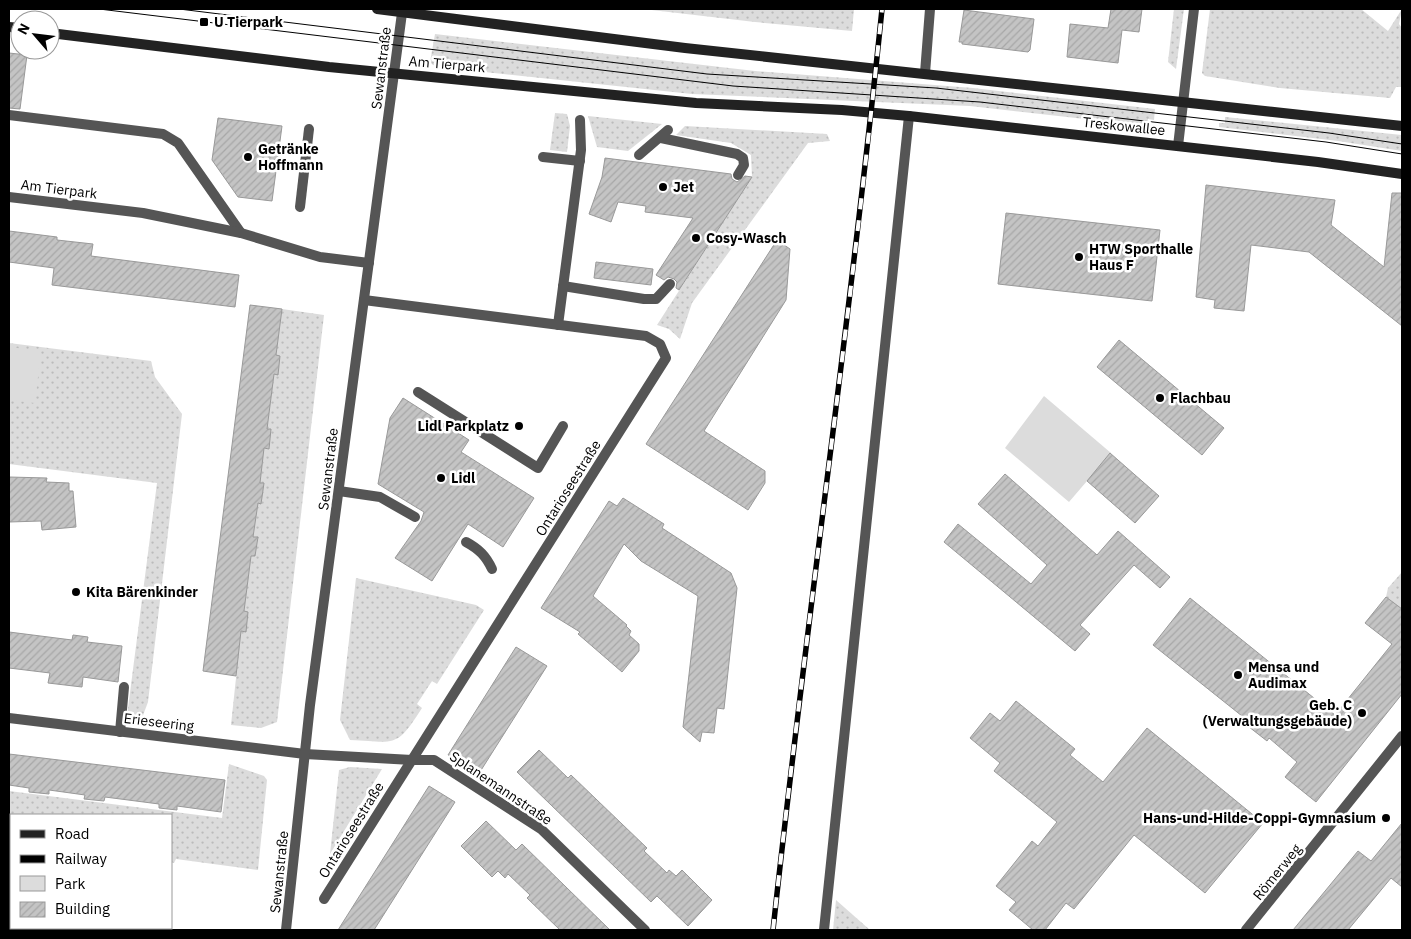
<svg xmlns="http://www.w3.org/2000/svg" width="1411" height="939" font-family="'IBM Plex Sans',sans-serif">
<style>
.green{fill:url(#green-dots)}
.pitch{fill:#dcdcdc}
.building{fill:url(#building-hatch);stroke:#999}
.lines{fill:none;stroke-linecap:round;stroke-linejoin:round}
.service{stroke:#555;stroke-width:10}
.minor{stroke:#555;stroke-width:10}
.tertiary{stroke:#555;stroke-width:10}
.secondary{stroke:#222;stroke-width:10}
.tram{stroke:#000;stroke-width:1}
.rail-casing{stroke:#000;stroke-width:5.5}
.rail{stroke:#fff;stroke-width:4;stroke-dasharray:11;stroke-linecap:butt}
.poi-dot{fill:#000;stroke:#fff;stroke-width:2}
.labels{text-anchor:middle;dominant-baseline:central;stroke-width:5;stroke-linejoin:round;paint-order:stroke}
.poi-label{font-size:14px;font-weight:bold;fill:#000;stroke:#fff;text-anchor:start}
.street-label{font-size:14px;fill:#000;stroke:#fff}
</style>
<defs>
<pattern id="green-dots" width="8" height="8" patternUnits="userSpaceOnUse" patternTransform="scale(1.25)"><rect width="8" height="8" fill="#dcdcdc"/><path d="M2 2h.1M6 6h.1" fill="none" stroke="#bbb" stroke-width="1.8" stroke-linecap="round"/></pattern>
<pattern id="building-hatch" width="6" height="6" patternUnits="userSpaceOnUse" patternTransform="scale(1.25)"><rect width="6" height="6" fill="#c4c4c4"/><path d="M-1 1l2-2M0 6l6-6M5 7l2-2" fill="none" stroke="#a7a7a7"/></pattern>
</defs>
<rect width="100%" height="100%" fill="#fff"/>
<g class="green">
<path d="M643,9H854L852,31L755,22Z"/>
<path d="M1174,9H1184L1176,69L1168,62Z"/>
<path d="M1210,9H1361L1388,31L1402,9L1399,24L1402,28V87H1396L1390,98L1280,88L1205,76L1202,73Z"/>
<path d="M435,34L755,71L973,88L1155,109L1154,120L1148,119L1147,126L970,106L692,94L457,69L433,65L430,62Z"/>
<path d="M555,113L567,114L570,126L567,152L550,150Z"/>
<path d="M588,116L662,124L628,151L597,147Z"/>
<path d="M1225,117L1402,135V151L1338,141L1219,127V123H1225Z"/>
<path d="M685,126L827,134L830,141L808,143L692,303L680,339L669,329L657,325L752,177L751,155L731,143L676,135Z"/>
<path d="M282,309L324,315L277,722L261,728L231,725L241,631H246L248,612L244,611L251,556H255L258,538L253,537L258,503L261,504L264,483H260L264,448L269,449L271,430L267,429L274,374L278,375L280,356L276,355Z"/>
<path d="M9,343L151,361L155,377L182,414L148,702L142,718L127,716L157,483L9,464Z"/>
<path d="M1402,572V609L1386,597L1388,588Z"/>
<path d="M356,578L476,605L484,610L437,684L432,681L417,704L422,708C396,749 396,742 350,740L340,720Z"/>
<path d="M229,764L264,776L267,780L258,870L176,859L174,863L171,862V815H11V843L9,842V791L222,818Z"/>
<path d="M350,767L382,769L330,854L339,770Z"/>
<path d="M836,900L870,930H833Z"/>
</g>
<g class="pitch">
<path d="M9,347L41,351L35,403L9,400Z"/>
<path d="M1044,396L1111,453L1069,502L1005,448Z"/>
</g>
<g class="building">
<path d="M1111,9H1142L1139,32L1122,30L1118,63L1067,57L1070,24L1108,28Z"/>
<path d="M964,10L1034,19L1030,50L1028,52L962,44V42H959Z"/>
<path d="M9,53L27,55L20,109L9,108Z"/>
<path d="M218,118L282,126L272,201L238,197L212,160Z"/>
<path d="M605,158L731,174L732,179L737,182L745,176L752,177L679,290L676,288L677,282L674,279L668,277L664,280L656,275L693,218L645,212L646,206L618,202L611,222L589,214L602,177Z"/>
<path d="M1206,185L1335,200L1331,225L1384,267L1392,193H1402V326L1309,252L1251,245L1244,311L1214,308L1215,300L1196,297Z"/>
<path d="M1006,213L1160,230L1152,301L998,284Z"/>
<path d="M9,231L57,237V240L93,244L91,256L239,275L235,307L52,285L54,268L9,262Z"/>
<path d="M777,240L790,249L786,300L704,431L765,471V483L748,510L646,444Z"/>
<path d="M596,262L653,269L651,285L594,278Z"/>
<path d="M250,305L282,309L276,355L280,356L278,375L274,374L267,429H271L269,449L264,448L260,483H264L261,504L258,503L253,537H258L255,556H251L244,611L248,612L246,632L241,631L236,676L203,671Z"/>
<path d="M1119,340L1224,428L1202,455L1097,367Z"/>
<path d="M403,398L469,440L461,452L534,498L503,547L468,524L432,581L395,558L421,521L424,512L378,484L390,418Z"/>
<path d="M1110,453L1159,496L1135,523L1087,481Z"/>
<path d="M1005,474L1097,555L1118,531L1170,577L1160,588L1134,565L1080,625L1090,634L1075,651L944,542L958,524L1031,584L1047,565L978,504Z"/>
<path d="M9,477L47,478L46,482L69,483V491H73L76,527L42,530L41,521L9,522Z"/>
<path d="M623,498L664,524L662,528L731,573L737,588L724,709L717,708L714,733L702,732L700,742L683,727L698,596L641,561L624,544L593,596L627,625L626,626L631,631L629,635L639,644V651L622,672L578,634L580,632L541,608L609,501L617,506Z"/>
<path d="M1386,597L1402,609V694L1316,802L1285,777L1297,762L1269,738L1267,741L1244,723L1247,720L1153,645L1190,598L1335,715L1392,644L1365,623Z"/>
<path d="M9,632L72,640L73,635L88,637L87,642L122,646L118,682L83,677L82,687L48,683L50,673L9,668Z"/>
<path d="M516,647L547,666L478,775L448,755Z"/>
<path d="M1016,701L1075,749L1070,755L1103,782L1147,728L1263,823L1205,893L1134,835L1074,909L1066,903L1045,930H1033L1009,910L1016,902L996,886L1032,841L1038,846L1057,822L994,771L1000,763L970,738L990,713L1000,721Z"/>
<path d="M539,750L568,778L571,775L647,848L644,851L667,873L669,870L676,876L682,870L712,900L688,926L657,896L651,902L517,772Z"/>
<path d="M9,754L225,780L221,812L177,806V810L159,808V804L105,797L104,801L84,799L85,795L49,790V794L29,792V788L9,785Z"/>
<path d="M429,786L455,802L374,930H338Z"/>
<path d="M486,821L516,850L522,844L610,930H560L527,898L530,895L508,874L505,878L498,871L492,877L461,846Z"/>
<path d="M1402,823V887L1391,878L1348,930H1293L1358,851L1371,861Z"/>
</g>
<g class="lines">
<g class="service">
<path d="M925,73L930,9"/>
<path d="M9,115L163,134L178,143L241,233"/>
<path d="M661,138L737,154L743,158L744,165L738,175"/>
<path d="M639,155L668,130"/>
<path d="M543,157L580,161"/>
<path d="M300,207L309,129"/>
<path d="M563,286L644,299H656L670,284"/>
<path d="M558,325L581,150L580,120"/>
<path d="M418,392L538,468L563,426"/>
<path d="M339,491L380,497L415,517"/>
<path d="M466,542C479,549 486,556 492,569"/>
<path d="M120,732L124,687"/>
<path d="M412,760H434L541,829L645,930"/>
<path d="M824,930L909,116"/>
</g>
<g class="minor">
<path d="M1178,146L1194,9"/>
<path d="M9,197L143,213L241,233L320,257L369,263"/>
<path d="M9,718L305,754L412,760"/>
<path d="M324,899L666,358L660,344L646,336L364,300"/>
<path d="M1246,930L1402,736"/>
</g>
<path class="tertiary" d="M286,930L310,705L402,13"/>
<g class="secondary">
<path d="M377,9L685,48L1402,126"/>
<path d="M9,27L20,28"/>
<path d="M50,33L329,67L574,91L696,103L842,110L909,116L1318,162L1402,174"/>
</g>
<g class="tram">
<path d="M99,9L733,86L980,102L1326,142L1402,154"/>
<path d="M179,9L707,74L936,88L1329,133L1402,144"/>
</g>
<defs>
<path id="rail" d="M773,930C806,623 851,317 882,9"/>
</defs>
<use href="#rail" class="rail-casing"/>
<use href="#rail" class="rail"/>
</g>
<g class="poi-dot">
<rect x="199" y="17" width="10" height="10" rx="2.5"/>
<circle cx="248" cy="157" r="5"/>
<circle cx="663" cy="187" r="5"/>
<circle cx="696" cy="238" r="5"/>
<circle cx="1079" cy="257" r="5"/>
<circle cx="1160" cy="398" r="5"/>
<circle cx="519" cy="426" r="5"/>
<circle cx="441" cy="478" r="5"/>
<circle cx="76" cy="592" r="5"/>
<circle cx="1238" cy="675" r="5"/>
<circle cx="1362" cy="713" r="5"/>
<circle cx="1386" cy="818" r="5"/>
</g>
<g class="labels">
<g class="poi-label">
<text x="214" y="22">U Tierpark</text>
<text x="258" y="149">Getränke<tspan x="258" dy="16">Hoffmann</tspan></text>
<text x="673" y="187">Jet</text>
<text x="706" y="238">Cosy-Wasch</text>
<text x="1089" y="249">HTW Sporthalle<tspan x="1089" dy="16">Haus F</tspan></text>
<text x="1170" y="398">Flachbau</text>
<text x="509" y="426" text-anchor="end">Lidl Parkplatz</text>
<text x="451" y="478">Lidl</text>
<text x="86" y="592">Kita Bärenkinder</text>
<text x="1248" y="667">Mensa und<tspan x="1248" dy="16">Audimax</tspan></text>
<text x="1352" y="705" text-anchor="end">Geb. C<tspan x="1352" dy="16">(Verwaltungsgebäude)</tspan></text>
<text x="1376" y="818" text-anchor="end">Hans-und-Hilde-Coppi-Gymnasium</text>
</g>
<g class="street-label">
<text transform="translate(447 64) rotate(5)">Am Tierpark</text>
<text transform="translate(381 68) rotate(-83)">Sewanstraße</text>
<text transform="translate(1124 126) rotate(6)">Treskowallee</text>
<text transform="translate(59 189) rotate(7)">Am Tierpark</text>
<text transform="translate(328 469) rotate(-83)">Sewanstraße</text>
<text transform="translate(568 488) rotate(-58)">Ontarioseestraße</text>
<text transform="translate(159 722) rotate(7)">Erieseering</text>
<text transform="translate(501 788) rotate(34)">Splanemannstraße</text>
<text transform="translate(351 830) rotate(-58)">Ontarioseestraße</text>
<text transform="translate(279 872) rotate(-84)">Sewanstraße</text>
<text transform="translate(1277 872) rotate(-51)">Römerweg</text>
</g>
</g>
<rect width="1411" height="939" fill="none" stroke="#000000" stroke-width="20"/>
<rect x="10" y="814" width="162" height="115" fill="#ffffff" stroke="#999999"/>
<rect x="20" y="830" width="25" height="8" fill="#222222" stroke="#999999"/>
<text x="55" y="839" font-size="15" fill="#000000">Road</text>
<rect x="20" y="855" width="25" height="8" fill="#000000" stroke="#999999"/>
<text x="55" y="864" font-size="15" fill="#000000">Railway</text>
<rect x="20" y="876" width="25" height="15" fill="#dcdcdc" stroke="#999999"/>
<text x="55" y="889" font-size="15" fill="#000000">Park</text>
<rect x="20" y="902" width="25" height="15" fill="url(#building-hatch)" stroke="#999999"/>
<text x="55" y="914" font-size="15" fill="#000000">Building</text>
<g transform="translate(35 35) rotate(298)"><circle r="24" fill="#ffffff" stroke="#999999"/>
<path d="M0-4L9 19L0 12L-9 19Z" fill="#000000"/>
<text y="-8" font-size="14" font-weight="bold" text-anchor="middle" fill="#000000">N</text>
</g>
</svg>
